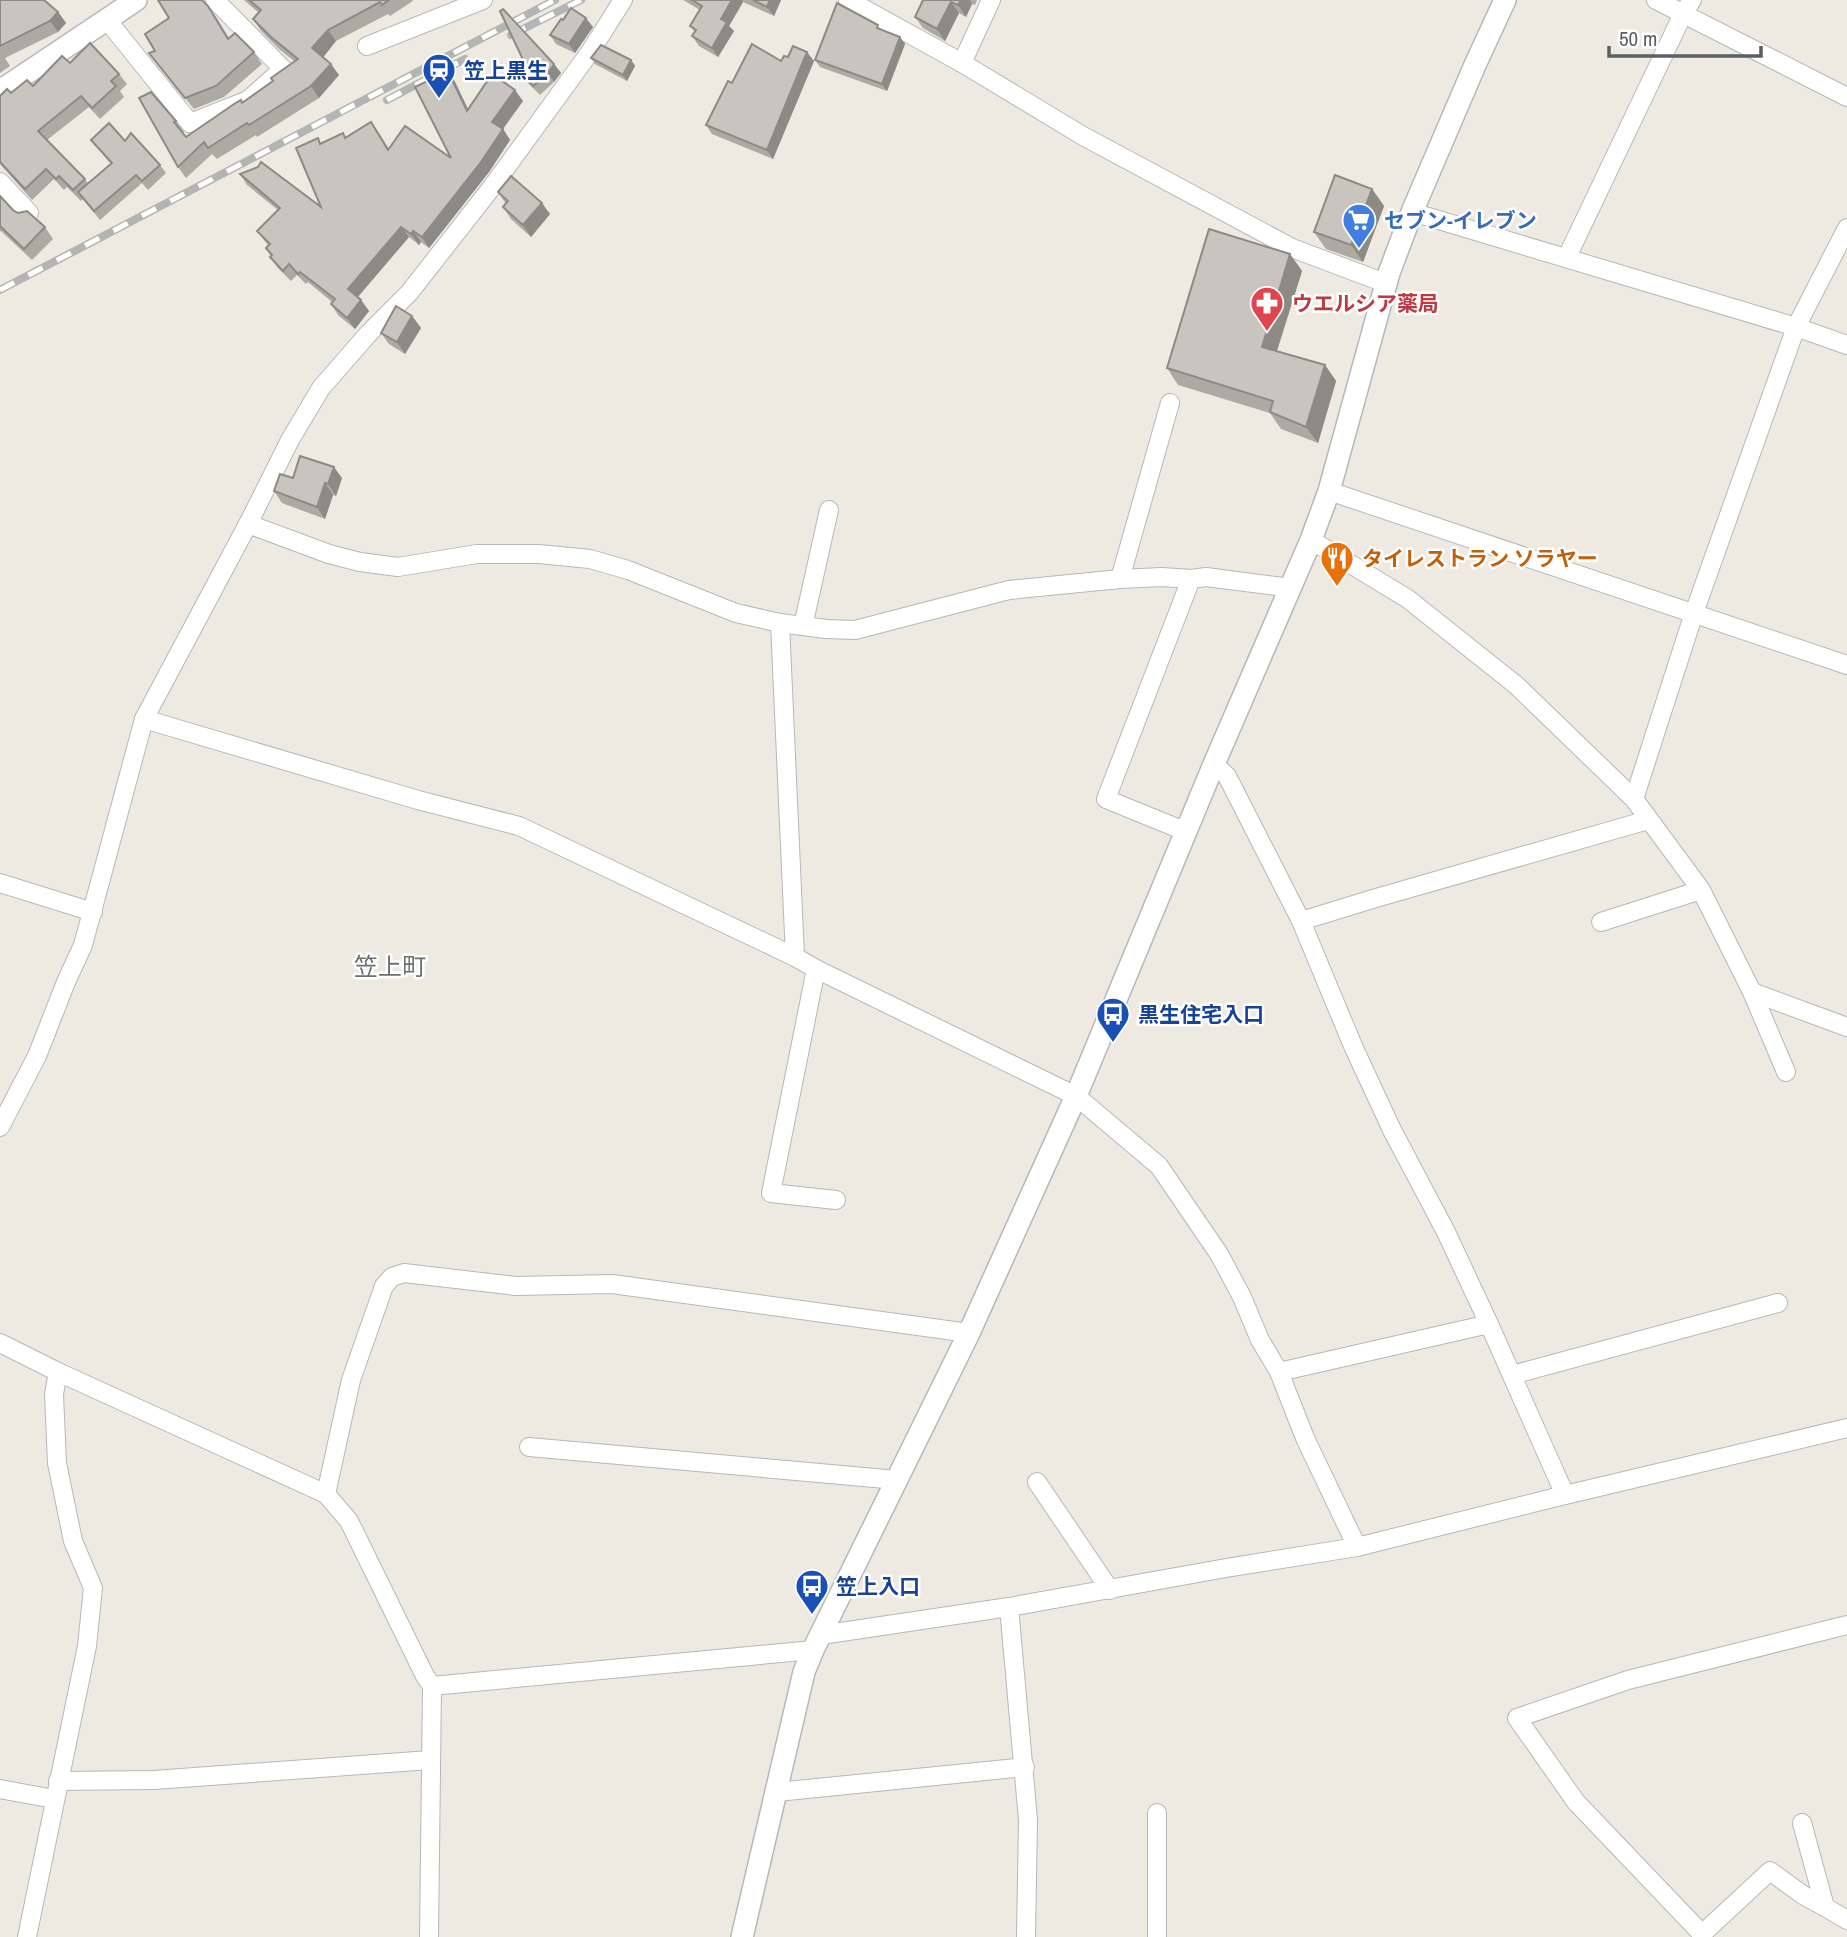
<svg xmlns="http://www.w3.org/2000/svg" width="1847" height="1937" font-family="'Archivo Narrow','Noto Sans JP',sans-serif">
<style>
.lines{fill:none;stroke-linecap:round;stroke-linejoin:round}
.minor-casing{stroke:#b4b8bd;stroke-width:20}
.tertiary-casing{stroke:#b4b8bd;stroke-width:24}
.minor{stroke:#fff;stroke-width:18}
.tertiary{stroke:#fff;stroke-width:21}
.rail-casing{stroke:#b3b4b4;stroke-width:8}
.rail{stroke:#fff;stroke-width:5;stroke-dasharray:16;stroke-linecap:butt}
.wall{fill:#ada9a3}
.shaded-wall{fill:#8d8a85}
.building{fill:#c9c5be;stroke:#8d8a85;stroke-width:2}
.labels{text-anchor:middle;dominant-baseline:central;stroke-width:5;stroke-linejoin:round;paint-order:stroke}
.transit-label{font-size:21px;font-weight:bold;fill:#164399;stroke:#fff;text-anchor:start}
.shop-label{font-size:21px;font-weight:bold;fill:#366cbe;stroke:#fff;text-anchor:start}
.health-label{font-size:21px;font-weight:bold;fill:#be3a42;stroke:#fff;text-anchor:start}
.food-label{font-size:21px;font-weight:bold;fill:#c56008;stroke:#fff;text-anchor:start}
.quarter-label{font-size:24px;fill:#6b7175;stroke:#fff}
</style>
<rect width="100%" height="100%" fill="#eeeae1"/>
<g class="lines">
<defs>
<g id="minor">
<path d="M848,0L962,63L1083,136L1292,248L1385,283"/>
<path d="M1656,0L1847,97"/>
<path d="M107,20L190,123L248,100L283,69L215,0"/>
<path d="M367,46L483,0"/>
<path d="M962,63L991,0"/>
<path d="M0,182L29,213"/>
<path d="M1412,212L1796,327L1847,345"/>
<path d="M1567,257L1683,14L1692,0"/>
<path d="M1329,491L1847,665"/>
<path d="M248,524L329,554L360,562L398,567L477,554H539L590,559L628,570L736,613L780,623L826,629L855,630L1009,590L1120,579L1162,577L1191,579L1206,577L1291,588"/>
<path d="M1311,540L1408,599L1516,685L1634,799L1701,890L1752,992L1786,1072"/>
<path d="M1120,579L1170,403"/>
<path d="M780,623L795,957"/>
<path d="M803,626L829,510"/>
<path d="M144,719L418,800L519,826L795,957L816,969L1076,1096L1159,1166L1219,1254L1242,1297L1260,1340L1279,1372L1305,1438L1357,1547"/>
<path d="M1214,764L1227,776L1301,921L1353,1046L1392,1130L1446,1232L1489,1324L1565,1495"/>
<path d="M1634,799L1694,613L1796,327L1847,228"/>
<path d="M1187,832L1106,799L1191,579"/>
<path d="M0,883L93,912"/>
<path d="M1301,921L1376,898L1648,820"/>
<path d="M1601,922L1701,890"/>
<path d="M816,969L771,1193L836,1200"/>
<path d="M1752,992L1847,1027"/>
<path d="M0,1127L37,1056L66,982L83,945L144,719L248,524L290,440L321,388L369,333L409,293L492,187L590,52L623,0"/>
<path d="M0,1343L58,1372L326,1494L349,1521L425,1676L432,1686L429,1937"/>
<path d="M1279,1372L1489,1324"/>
<path d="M1512,1375L1778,1303"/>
<path d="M529,1447L897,1480"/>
<path d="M1037,1482L1110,1590"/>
<path d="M326,1494L351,1380L384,1286L392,1277L404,1273L516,1286L612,1284L969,1333"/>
<path d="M1009,1607L1028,1820L1026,1937"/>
<path d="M821,1635L1009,1607L1226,1568L1357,1547L1565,1495L1847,1428"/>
<path d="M432,1686L813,1650"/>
<path d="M58,1781L154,1780L430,1760"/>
<path d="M0,1789L54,1799"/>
<path d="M777,1792L1025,1767"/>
<path d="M1157,1813V1937"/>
<path d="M1802,1823L1825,1907L1847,1920"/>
<path d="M1825,1907L1803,1895L1770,1871L1702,1934L1576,1802L1517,1718L1628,1680L1847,1625"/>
<path d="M27,1937L87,1646L93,1588L73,1541L57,1463L54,1394L58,1372"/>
</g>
<g id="tertiary">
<path d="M0,91L136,0"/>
<path d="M742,1937L804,1672L813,1650L969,1333L1076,1096L1214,764L1311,540L1329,491L1389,273L1412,212L1475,65L1505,0"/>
</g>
</defs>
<use href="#minor" class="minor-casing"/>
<use href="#tertiary" class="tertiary-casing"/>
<use href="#minor" class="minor"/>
<use href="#tertiary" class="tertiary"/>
<defs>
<g id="rail">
<path d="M511,35L581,0"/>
<path d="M387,100L465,59"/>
<path d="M0,290L555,0"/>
</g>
</defs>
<use href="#rail" class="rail-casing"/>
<use href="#rail" class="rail"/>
</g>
<g class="wall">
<path d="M0,0L58,12L66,23L58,32L5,58L10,66L0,73Z"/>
<path d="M244,0H412L413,1L390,16L388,14L336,41L323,57L339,75L319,98L257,137L256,135L217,159L212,154L186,178L178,167L139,98L176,121L184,132L183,133L186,137L242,103L273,81L294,61L279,49L261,31L253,19L259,13Z"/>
<path d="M683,0H781L774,16L743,2L729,26L734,31L718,57L699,46L692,36L695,32L690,26L700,10Z"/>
<path d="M923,0H977L975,5L972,4L966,17L959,13L945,41L923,28L915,17Z"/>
<path d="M204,2L216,17L229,38L254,52L262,64L224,97L194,109L149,53L155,51Z"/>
<path d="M563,20L593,27L575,53L556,44L550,35Z"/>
<path d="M880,29L900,37L905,44L887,91L820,67L815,60Z"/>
<path d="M788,57L814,61L773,159L712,134L706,125L732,83L781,61Z"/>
<path d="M591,58L631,60L635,66L627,81L595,64Z"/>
<path d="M70,63L119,74L127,84L120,91L124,97L100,119L89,107L47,140L88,183L111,164L91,140L125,141L160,165L166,173L148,190L142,183L100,220L83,199L81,201L67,187L64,190L54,179L32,200L0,164V96L33,86Z"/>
<path d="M554,64L561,73L554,82L540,95L526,81L520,72L526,66Z"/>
<path d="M448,71L455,82L468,109L523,101L503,129L510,140L489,172L429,248L421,242L419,245L409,237L358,297L361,300L369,311L355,329L338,315L331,304L332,302L308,282L306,284L297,275L291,281L278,268L270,257L271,256L266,248L268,245L257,231L278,210L247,185L240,174L321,207L318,138L321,144L346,138L379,133L389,149L451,158Z"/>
<path d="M1372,189L1384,206L1363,262L1326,249L1314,232Z"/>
<path d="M498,192L550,214L531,237L511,219L503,207L506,204Z"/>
<path d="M0,196L13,210L45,227L53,239L32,260L1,231L0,232Z"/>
<path d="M1290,254L1302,271L1277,351L1325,365L1336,381L1318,443L1281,429L1270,413L1178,385L1167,368Z"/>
<path d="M412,316L421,328L405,354L389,344L381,333Z"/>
<path d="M293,478H342L336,496L333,495L325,519L282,503L274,491Z"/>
</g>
<g class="shaded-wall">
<path d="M732,0H742L743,2L729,26L734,31L718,57L712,48L721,19Z"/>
<path d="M770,0H781L774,16L767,7Z"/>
<path d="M961,0H970L972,4L966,17L958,5Z"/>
<path d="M951,2L959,13L945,41L937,29Z"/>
<path d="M58,12L66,23L58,32L50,21Z"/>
<path d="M586,18L593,27L575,53L569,44Z"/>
<path d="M328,30L336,41L321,60L312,48Z"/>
<path d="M900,37L905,44L887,91L882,84Z"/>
<path d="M807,52L814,61L773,159L767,150Z"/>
<path d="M631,60L635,66L627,81L623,75Z"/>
<path d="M331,64L339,75L319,98L311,86Z"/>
<path d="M554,64L561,73L554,82L548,73Z"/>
<path d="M448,71L455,82L474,122L467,111Z"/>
<path d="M515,90L523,101L500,133L492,122Z"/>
<path d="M503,129L510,140L489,172L429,248L422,237Z"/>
<path d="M1372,189L1384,206L1363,262L1351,245Z"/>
<path d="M542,203L550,214L531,237L523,225Z"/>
<path d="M401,227L409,237L355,300L348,289Z"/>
<path d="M413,231L421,242L419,245L411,234Z"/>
<path d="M1290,254L1302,271L1273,363L1262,347Z"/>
<path d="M361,300L369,311L355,329L347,318Z"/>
<path d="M412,316L421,328L405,354L397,342Z"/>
<path d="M1325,365L1336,381L1318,443L1306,427Z"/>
<path d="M334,467L342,478L336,496L328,484Z"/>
<path d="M325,483L333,495L325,519L317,507Z"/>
</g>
<g class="building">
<path d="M0,0H44L58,12L50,21L0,46Z"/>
<path d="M158,0H202L208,6L228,39L235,33L254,52L216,86L185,98L149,53L155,51L145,34L169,18Z"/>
<path d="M249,0H389L382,5L380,2L328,30L312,48L331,64L311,86L249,125L247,123L208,148L204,142L178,167L139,98L151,92L176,121L174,122L186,137L237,102L241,100L242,103L273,81L271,78L298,59L271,37L253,19L261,10Z"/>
<path d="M692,0H732L721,19L727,22L712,48L692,36L696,30L690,26L702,6Z"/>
<path d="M753,0H770L767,7Z"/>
<path d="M923,0H961L958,5L951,2L937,29L915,17Z"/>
<path d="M837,3L878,25L877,28L900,37L882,84L815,60Z"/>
<path d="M571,8L586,18L569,44L550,35L561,19L563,20Z"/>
<path d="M503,9L554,64L548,73L533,86L520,72L526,66L500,11Z"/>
<path d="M90,43L119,74L111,81L116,86L92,108L81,96L38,131L85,179L73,190L59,176L56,179L46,169L25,189L0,162V96L7,89L11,93L27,80L33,86L62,56L70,63Z"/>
<path d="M752,44L781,61L784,56L788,57L793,46L807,52L767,150L706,125L728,81L732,83Z"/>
<path d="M601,45L631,60L623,75L591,58Z"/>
<path d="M448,71L467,111L492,74L515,90L492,122L503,129L481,162L422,237L413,231L411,234L401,227L348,289L361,300L347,318L331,304L335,299L300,272L298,274L289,264L283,271L270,257L272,255L266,248L270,244L257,231L280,208L240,174L258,167L261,162L321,207L296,148L318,138L320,144L343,133L345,138L371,122L388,150L405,126L451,158L415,87Z"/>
<path d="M109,123L125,141L131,133L160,165L142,181L136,175L94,211L78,192L112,163L91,140Z"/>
<path d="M1335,175L1372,189L1351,245L1314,232Z"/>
<path d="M511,176L542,203L523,225L503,207L508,201L498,192Z"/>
<path d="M0,196L13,210L18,213L27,211L45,227L24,249L0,226Z"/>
<path d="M1209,229L1290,254L1262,347L1325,365L1306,427L1270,412L1273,401L1167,368Z"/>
<path d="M396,306L412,316L397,342L381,333Z"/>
<path d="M300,456L334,467L328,484L325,483L317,507L274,491L280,474L293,478Z"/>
</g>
<defs>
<symbol id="station-pin" viewBox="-11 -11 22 30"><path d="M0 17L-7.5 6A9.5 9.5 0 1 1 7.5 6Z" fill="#1a4fb4" stroke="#fff"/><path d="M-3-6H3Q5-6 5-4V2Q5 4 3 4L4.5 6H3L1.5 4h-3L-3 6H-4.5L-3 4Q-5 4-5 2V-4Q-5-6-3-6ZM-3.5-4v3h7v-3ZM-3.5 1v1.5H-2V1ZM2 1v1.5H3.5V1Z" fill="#fff"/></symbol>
<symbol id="supermarket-pin" viewBox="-11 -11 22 30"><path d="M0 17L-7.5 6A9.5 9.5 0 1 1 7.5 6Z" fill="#3f7fe0" stroke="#fff"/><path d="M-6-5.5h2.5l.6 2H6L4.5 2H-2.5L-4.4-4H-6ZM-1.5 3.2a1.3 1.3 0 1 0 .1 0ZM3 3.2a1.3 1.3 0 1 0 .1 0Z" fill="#fff"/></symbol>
<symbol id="pharmacy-pin" viewBox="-11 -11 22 30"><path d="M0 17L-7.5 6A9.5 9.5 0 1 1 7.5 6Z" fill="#e0444e" stroke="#fff"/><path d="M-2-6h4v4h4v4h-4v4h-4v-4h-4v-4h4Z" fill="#fff"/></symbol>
<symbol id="restaurant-pin" viewBox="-11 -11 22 30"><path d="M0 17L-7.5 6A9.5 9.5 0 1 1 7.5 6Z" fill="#e8710a" stroke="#fff"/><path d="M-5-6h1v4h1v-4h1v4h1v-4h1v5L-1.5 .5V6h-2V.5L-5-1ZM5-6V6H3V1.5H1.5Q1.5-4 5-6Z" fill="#fff"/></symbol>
<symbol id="bus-pin" viewBox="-11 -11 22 30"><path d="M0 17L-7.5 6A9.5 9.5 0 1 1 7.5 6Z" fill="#1a4fb4" stroke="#fff"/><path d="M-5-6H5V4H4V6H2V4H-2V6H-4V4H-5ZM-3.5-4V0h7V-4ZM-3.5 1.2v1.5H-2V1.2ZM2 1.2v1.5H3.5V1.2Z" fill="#fff"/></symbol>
</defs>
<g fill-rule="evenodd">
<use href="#station-pin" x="420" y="51" width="38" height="52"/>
<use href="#supermarket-pin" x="1340" y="201" width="38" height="52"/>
<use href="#pharmacy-pin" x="1248" y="284" width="38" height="52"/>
<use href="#restaurant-pin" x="1318" y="539" width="38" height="52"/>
<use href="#bus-pin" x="1094" y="995" width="38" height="52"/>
<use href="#bus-pin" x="793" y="1567" width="38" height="52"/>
</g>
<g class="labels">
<g class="transit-label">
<text x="464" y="70">笠上黒生</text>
<text x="1138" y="1014">黒生住宅入口</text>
<text x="836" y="1586">笠上入口</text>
</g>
<g class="shop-label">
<text x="1384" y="220">セブン-イレブン</text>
</g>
<g class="health-label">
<text x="1292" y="303">ウエルシア薬局</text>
</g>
<g class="food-label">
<text x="1362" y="558">タイレストラン ソラヤー</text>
</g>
<g class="quarter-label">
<text x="390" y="966">笠上町</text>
</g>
</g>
<path d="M1609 46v10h152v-10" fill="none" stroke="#5a5f63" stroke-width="3.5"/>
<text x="1619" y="46" font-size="21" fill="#5a5f63" stroke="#ffffff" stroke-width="5" paint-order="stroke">50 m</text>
</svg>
